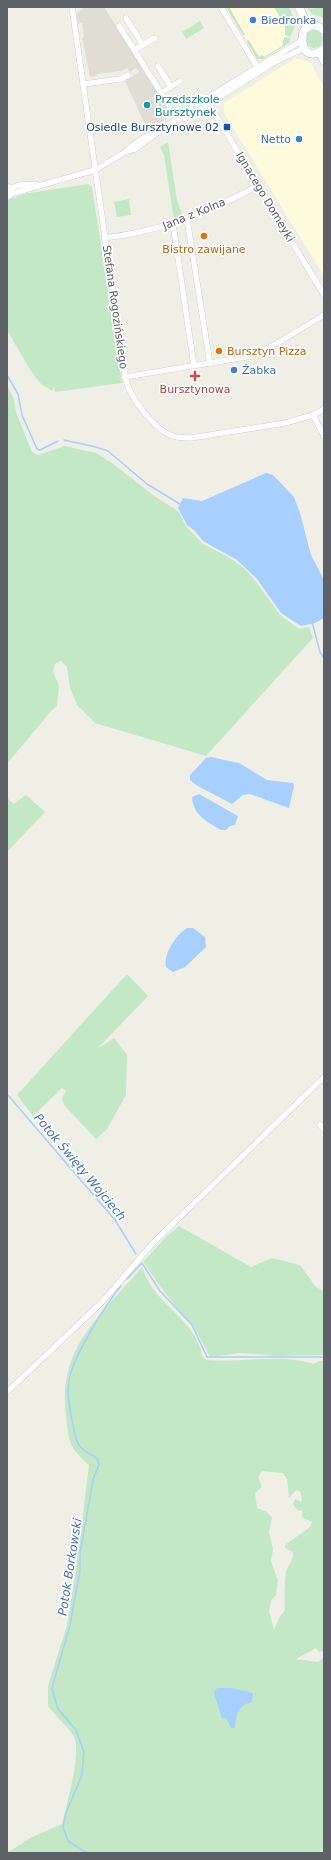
<svg xmlns="http://www.w3.org/2000/svg" width="331" height="1860" font-family="'DejaVu Sans',sans-serif">
<style>
.commercial{fill:#fffadc}
.education{fill:#e0ded4}
.green{fill:#c2e8c6;fill-rule:evenodd}
.water{fill:#a7cfff}
.lines{fill:none;stroke-linecap:round;stroke-linejoin:round}
.stream{stroke:#a7cfff;stroke-width:1.5}
.minor-casing{stroke:#b8bac0;stroke-width:6}
.secondary-casing{stroke:#bbbdc4;stroke-width:9}
.minor{stroke:#fff;stroke-width:5.5}
.secondary{stroke:#fff;stroke-width:8}
.shop-dot{fill:#3f7fe0;stroke:#fff;stroke-width:1.5}
.culture-dot{fill:#0f9aa8;stroke:#fff;stroke-width:1.5}
.transit-dot{fill:#1a4fb4;stroke:#fff;stroke-width:1.5}
.food-dot{fill:#e8710a;stroke:#fff;stroke-width:1.5}
.health-dot{fill:#e0444e;stroke:#fff;stroke-width:1.5}
.labels{text-anchor:middle;dominant-baseline:central;stroke-width:3.5;stroke-linejoin:round;paint-order:stroke}
.shop-label{font-size:11px;fill:#366cbe;stroke:#fff;text-anchor:start}
.culture-label{font-size:11px;fill:#0d838f;stroke:#fff;text-anchor:start}
.transit-label{font-size:11px;fill:#164399;stroke:#fff;text-anchor:end}
.street-label{font-size:11px;fill:#5d6067;stroke:#fff}
.food-label{font-size:11px;fill:#c56008;stroke:#fff}
.health-label{font-size:11px;fill:#be3a42;stroke:#fff}
.water-label{font-size:12px;font-style:italic;fill:#4271be;stroke:#fff}
</style>
<rect width="100%" height="100%" fill="#f0efe6"/>
<g class="commercial">
<path d="M227,7H283L290,20L284,46L263,59L255,56Z"/>
<path d="M294,59H299L311,63L324,88V276L224,113V103Z"/>
</g>
<path class="education" d="M85,7H104L172,115L148,131L125,81L139,72L136,68L130,72L127,68L121,71L97,74V76L90,77L82,38L84,37L82,23L78,24L77,13Z"/>
<g class="green">
<path d="M226,7H229L245,35H243Z"/>
<path d="M274,7H289L296,23L285,25Z"/>
<path d="M307,7L311,9L324,7V18L312,14Z"/>
<path d="M200,21L204,28L186,39L182,32Z"/>
<path d="M296,24L290,37L285,35V26Z"/>
<circle cx="314" cy="39" r="9"/>
<path d="M284,37L290,38L289,43L263,59H257L247,42L248,39L259,57L262,55L264,57L282,46Z"/>
<path d="M168,142L177,201L183,216L174,220L164,155L160,147Z"/>
<path d="M88,184L92,187L122,383L55,392L54,386L52,391L41,384L29,368L7,330V201L23,194Z"/>
<path d="M129,199L131,215L117,217L114,202Z"/>
<path d="M7,386L14,399L16,412L32,452L38,455L65,446L96,453L112,463L153,495L179,512L186,526L203,544L229,557L245,569L254,579L281,616L299,629L309,627L313,638L206,756L95,723L77,705L70,688L67,667L61,661L55,664L53,671L59,686L57,706L51,711L7,764Z"/>
<path d="M26,795L45,812L7,852V798L14,804Z"/>
<path d="M127,974L148,996L97,1049L114,1038L127,1055L126,1095L107,1129L96,1139L64,1105L62,1098L66,1091L62,1088L33,1116L17,1095Z"/>
<path d="M179,1226L251,1267L272,1258L300,1265L316,1287L324,1291V1355L276,1356L241,1353L210,1357L195,1329L168,1297L143,1262L167,1236Z"/>
<path d="M142,1267C146,1278 151,1287 159,1296C174,1314 199,1331 202,1356L206,1360C241,1363 279,1353 314,1364L319,1361H324V1651L319,1652L316,1648L296,1659L318,1662L324,1657V1853H7L32,1837L62,1824C66,1805 83,1750 73,1735C66,1725 56,1716 48,1706V1686L67,1625L76,1570L89,1465C68,1446 69,1442 66,1415C57,1346 103,1314 142,1267ZM262,1471L283,1473L287,1479L289,1498L296,1490L300,1491L302,1499L301,1502L295,1499L293,1504L297,1510L302,1511V1517L312,1522L310,1527L285,1545V1548L293,1552C294,1561 288,1564 286,1572C285,1576 284,1608 285,1610L279,1618L274,1630L269,1611L271,1601L276,1595L278,1581L271,1561L273,1549L269,1532L272,1518L267,1512L257,1508L255,1493L262,1487L258,1477Z"/>
</g>
<g class="water">
<path d="M266,473L273,475L294,497L300,513L311,555L324,580V618L315,623L301,626L281,613L257,579L237,560L203,541L195,531L187,525L178,508L183,498L202,501Z"/>
<path d="M211,757L239,763L267,780L293,783L294,786L289,808L250,794L243,795L232,804L196,785L190,780V775L206,758Z"/>
<path d="M199,794L238,816L235,825L230,826L226,830H221C207,822 193,815 192,797Z"/>
<path d="M187,928H193L205,937L206,947L185,967L173,972L166,967C163,954 176,935 187,928Z"/>
<path d="M217,1688H232L253,1693L252,1702C238,1705 236,1715 235,1728H231L226,1718L222,1719L214,1693Z"/>
</g>
<g class="lines">
<g class="stream">
<path d="M7,375L18,394L22,415L37,449L40,450L58,441"/>
<path d="M64,440L96,447L108,451L147,484L180,504"/>
<path d="M312,622L320,652L324,658"/>
<path d="M7,1094L115,1220L136,1254"/>
<path d="M127,1279L142,1263L160,1291L192,1325L207,1357H324"/>
<path d="M87,1853L68,1841L63,1827L66,1813L82,1775L84,1752L76,1730L58,1709L52,1688L70,1625L80,1570V1553L93,1480L99,1464L97,1458C76,1448 76,1442 72,1420C69,1407 67,1395 69,1381C72,1358 106,1304 121,1286"/>
</g>
<defs>
<g id="minor">
<path d="M72,7L125,377L252,356L274,345L324,315"/>
<path d="M221,7L259,70"/>
<path d="M126,18L143,45"/>
<path d="M119,26L178,120"/>
<path d="M134,50L155,38"/>
<path d="M158,66L171,87"/>
<path d="M83,84L121,79L128,75"/>
<path d="M161,93L180,81"/>
<path d="M206,99L324,295"/>
<path d="M179,119L186,118L275,62L304,48"/>
<path d="M127,151L135,149L194,106L301,41"/>
<path d="M7,186L10,194L95,170L127,151L133,145L146,136L153,135"/>
<path d="M8,189L20,185L36,184"/>
<path d="M187,219L210,364"/>
<path d="M173,224L194,366"/>
<path d="M104,238C159,232 210,212 257,186"/>
<path d="M125,377C129,396 152,427 170,435C177,438 184,438 191,438L285,423L313,415L324,409"/>
<path d="M313,415L324,436"/>
<path d="M320,1125L324,1129"/>
<path d="M7,1392L102,1302L153,1243L324,1077"/>
</g>
<g id="secondary">
<path d="M299,7L308,27"/>
<path d="M324,30C295,8 295,71 324,49"/>
<path d="M320,52L324,61"/>
<path d="M7,196L10,194"/>
</g>
</defs>
<use href="#minor" class="minor-casing"/>
<use href="#secondary" class="secondary-casing"/>
<use href="#minor" class="minor"/>
<use href="#secondary" class="secondary"/>
</g>
<g class="shop-dot">
<circle cx="253" cy="20" r="4"/>
<circle cx="299" cy="139" r="4"/>
<circle cx="234" cy="370" r="4"/>
</g>
<circle class="culture-dot" cx="147" cy="105" r="4"/>
<rect class="transit-dot" x="223" y="123" width="8" height="8" rx="2"/>
<g class="food-dot">
<circle cx="204" cy="236" r="4"/>
<circle cx="219" cy="351" r="4"/>
</g>
<path class="health-dot" d="M193 370h4v4h4v4h-4v4h-4v-4h-4v-4h4z"/>
<g class="labels">
<g class="shop-label">
<text x="261" y="20">Biedronka</text>
<text x="291" y="139" text-anchor="end">Netto</text>
<text x="242" y="370">Żabka</text>
</g>
<g class="culture-label">
<text x="155" y="99">Przedszkole<tspan x="155" dy="13">Bursztynek</tspan></text>
</g>
<g class="transit-label">
<text x="219" y="127">Osiedle Bursztynowe 02</text>
</g>
<g class="street-label">
<text transform="translate(265 197) rotate(59)">Ignacego Domeyki</text>
<text transform="translate(194 214) rotate(-22)">Jana z Kolna</text>
<text transform="translate(115 307) rotate(82)">Stefana Rogozińskiego</text>
</g>
<g class="food-label">
<text x="204" y="249">Bistro zawijane</text>
<text x="227" y="351" text-anchor="start">Bursztyn Pizza</text>
</g>
<g class="health-label">
<text x="195" y="389">Bursztynowa</text>
</g>
<g class="water-label">
<text transform="translate(80 1167) rotate(50)">Potok Święty Wojciech</text>
<text transform="translate(70 1567) rotate(-81)">Potok Borkowski</text>
</g>
</g>
<rect width="331" height="1860" fill="none" stroke="#5d6067" stroke-width="16"/>
</svg>
